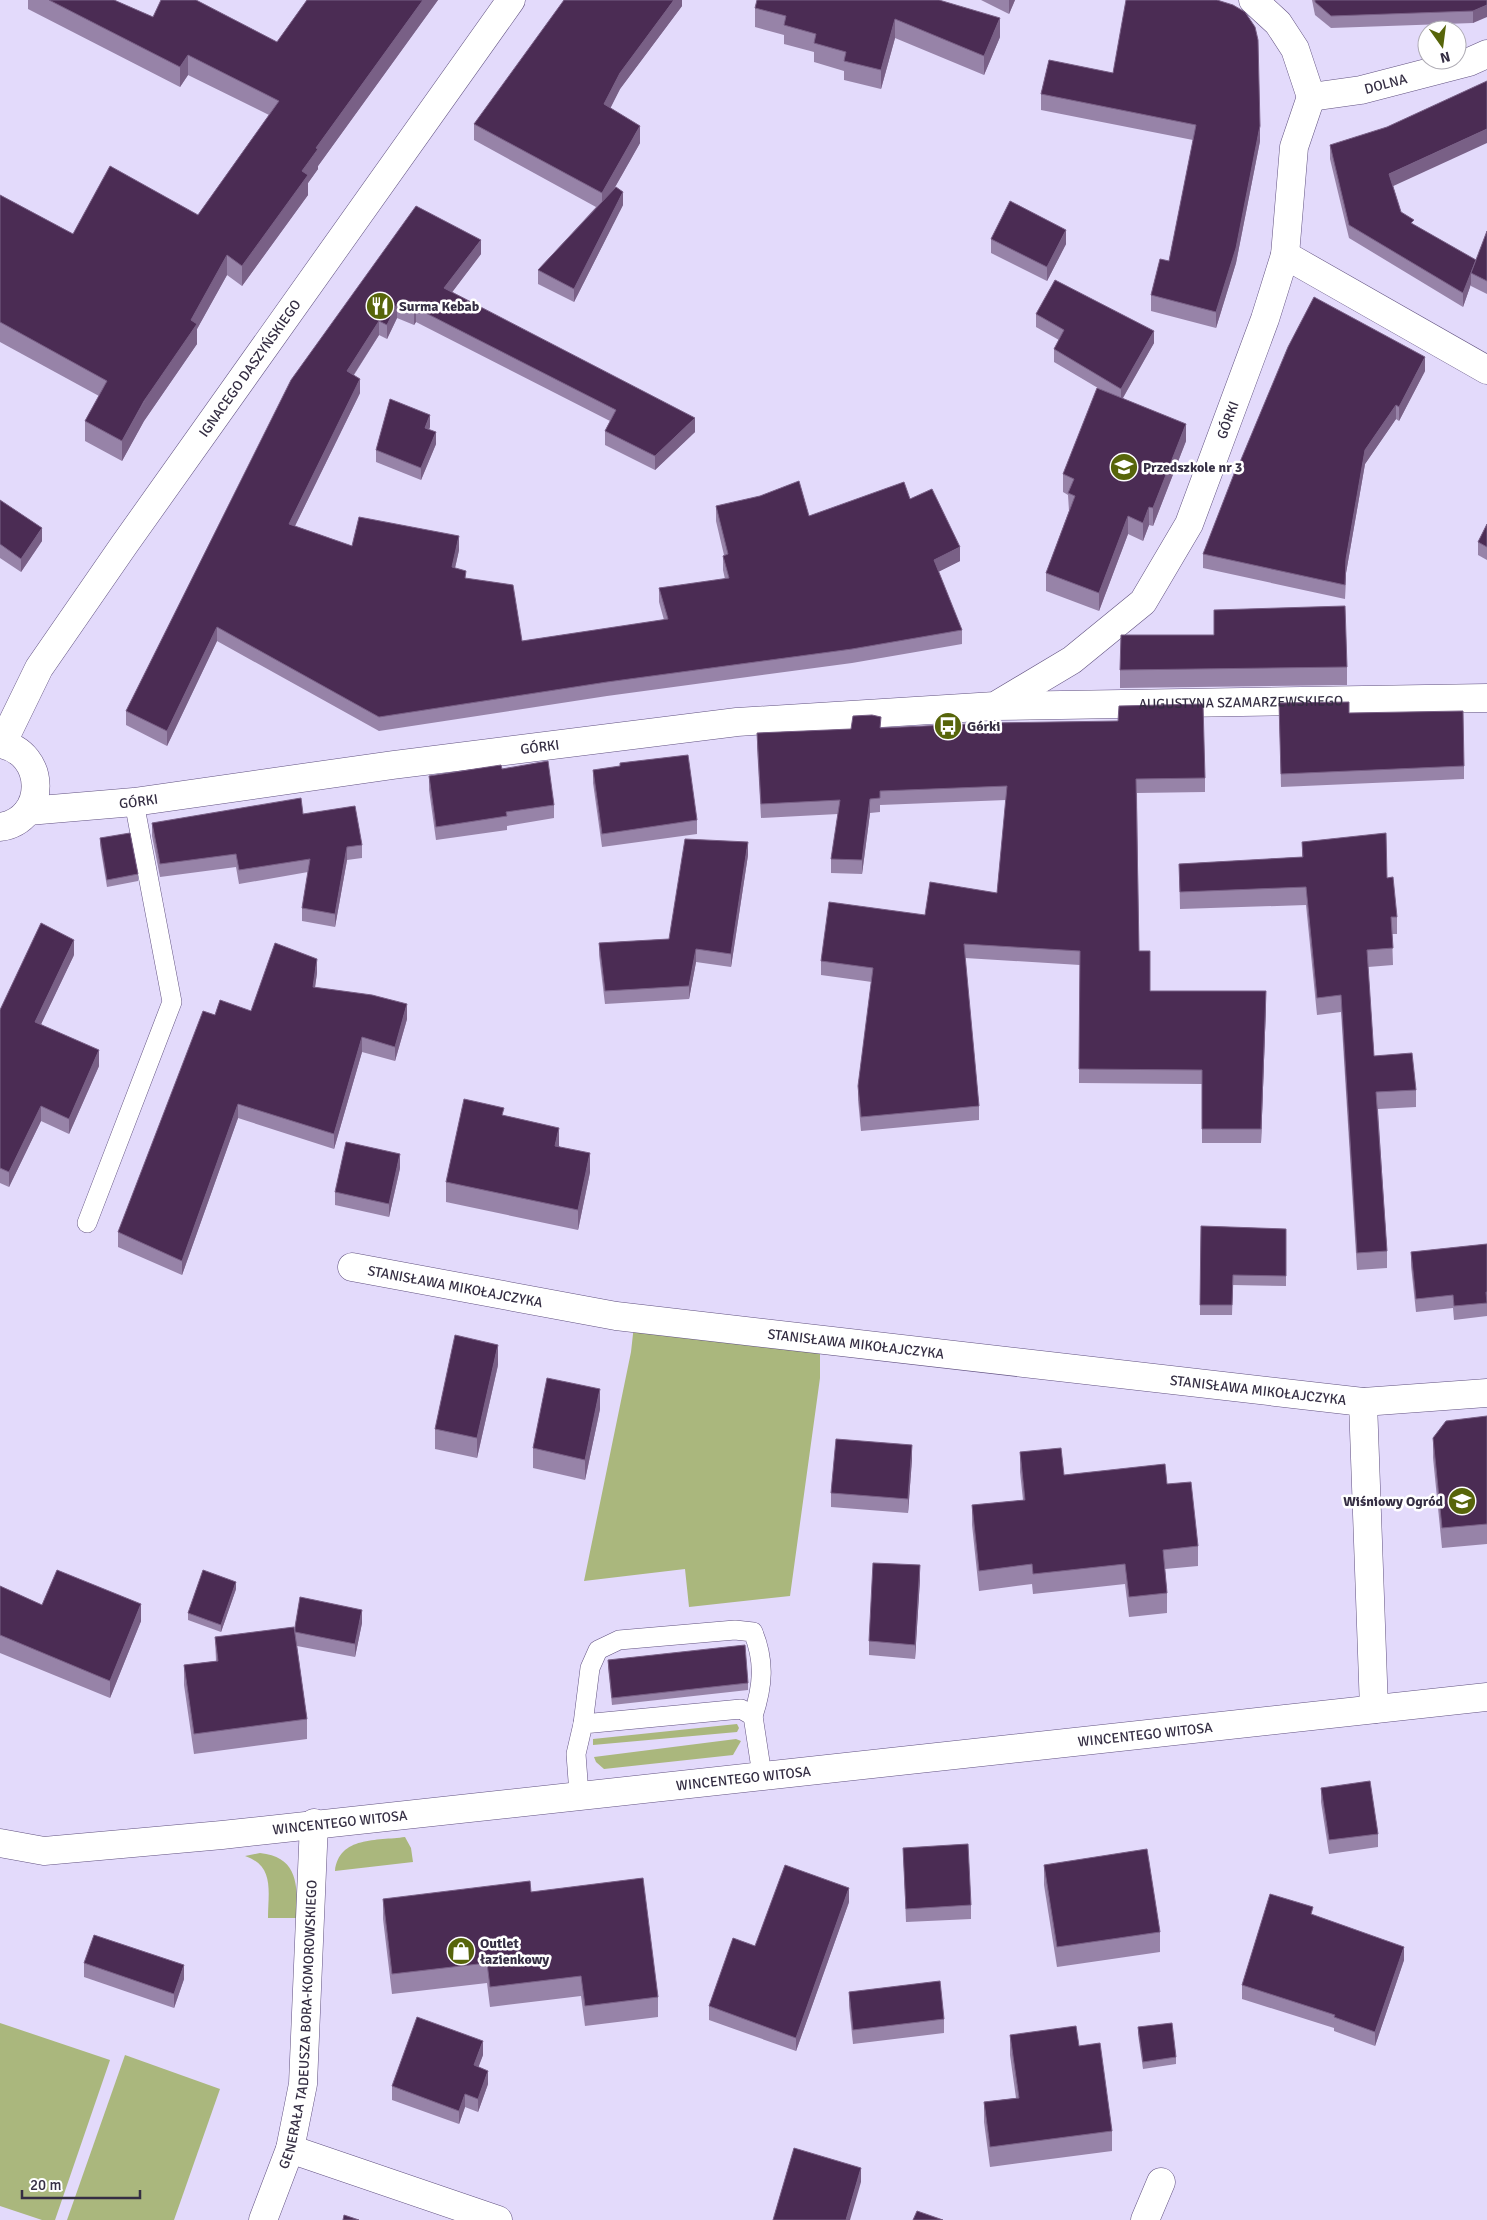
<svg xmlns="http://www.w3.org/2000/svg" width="1487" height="2220" font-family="Signika,sans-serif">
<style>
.green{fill:#aab77d}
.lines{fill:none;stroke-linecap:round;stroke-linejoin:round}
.service-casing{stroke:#615180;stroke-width:20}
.minor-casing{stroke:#615180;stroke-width:29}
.service{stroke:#fff;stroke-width:19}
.minor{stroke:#fff;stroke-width:28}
.wall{fill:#9783a8}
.shaded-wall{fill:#796086}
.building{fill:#4b2c54;stroke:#796086}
.labels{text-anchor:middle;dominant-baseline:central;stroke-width:5;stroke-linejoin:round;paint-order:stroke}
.street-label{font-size:14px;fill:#352e43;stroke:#fff}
.poi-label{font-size:14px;font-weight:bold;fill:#352e43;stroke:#fff;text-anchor:start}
</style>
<rect width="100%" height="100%" fill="#e3dafb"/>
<g class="green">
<path d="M634,1325L820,1342V1378L790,1596L689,1607L685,1569L584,1581L631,1352Z"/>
<path d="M737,1724L739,1728L737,1732L593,1745V1739Z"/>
<path d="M736,1739L741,1741L733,1755L604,1769L596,1762L594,1757Z"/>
<path d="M405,1837L411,1848L413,1862L335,1871C339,1836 377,1841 405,1837Z"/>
<path d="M260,1853C300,1857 297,1888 297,1918H268C268,1892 275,1866 245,1856Z"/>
<path d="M0,2023L110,2060L55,2220H42L0,2206Z"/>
<path d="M125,2055L220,2089L174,2220H67Z"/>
</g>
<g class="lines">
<defs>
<g id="service">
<path d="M87,1223L172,1002L134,802"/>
<path d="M583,1724L590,1668L598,1650L619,1640L735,1630L753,1632C765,1661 763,1686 753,1716"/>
<path d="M579,1794L576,1754L583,1724L741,1709L753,1716L762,1775"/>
</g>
<g id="minor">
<path d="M1253,0L1278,23L1295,49L1311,97"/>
<path id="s1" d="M1311,97L1361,90L1469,62L1487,54"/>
<path d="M1285,255L1487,370"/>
<path id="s2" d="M996,706L1487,698"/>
<path d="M0,744C47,752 48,820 0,827"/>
<path id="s3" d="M2,744L39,668L124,545L511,0"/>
<path id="s4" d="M28,811L134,802L393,765L737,722L995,706L1072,660L1143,602L1189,524L1265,319L1285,255L1294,147L1311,97"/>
<path id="s5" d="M352,1267L616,1316L1363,1402L1374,1709"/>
<path d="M1363,1402L1487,1393"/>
<path id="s6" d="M0,1843L44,1851L222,1835L1487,1697"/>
<path d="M290,2149L498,2220"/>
<path id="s7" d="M263,2220L290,2149L303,2084L314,1823"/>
<path d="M1145,2220L1161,2182"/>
</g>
</defs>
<use href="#service" class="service-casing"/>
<use href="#minor" class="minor-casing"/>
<use href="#service" class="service"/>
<use href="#minor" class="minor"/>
</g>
<g class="wall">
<path d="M28,0H114L153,17L277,42L307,0H438L318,166V169L308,183V195L242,286L227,275L197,329V344L144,421L122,461L85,441V421L99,396L0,342V195L73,234L198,215L269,115L188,75L180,87L28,9Z"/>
<path d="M682,0V6L620,89L610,108L640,143L614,189L623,205L574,302L538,284V270L596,207L474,140V124Z"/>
<path d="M939,0L1000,37L984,75L895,38L881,89L844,80V71L814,62V52L784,44V35L755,27V8Z"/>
<path d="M981,0H1015L1009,14Z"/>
<path d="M1312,0H1487L1473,23L1331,28L1315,15Z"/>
<path d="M1049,60L1260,141L1236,263L1216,328L1151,311V295L1169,261L1193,140L1041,110V94Z"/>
<path d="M1330,145L1393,186L1401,212L1414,225L1476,261L1487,231V294L1471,286V284L1463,307L1349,238L1330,159Z"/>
<path d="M416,206L481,254L452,292L695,432L655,470L605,445V431L610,421L416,322L414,325L397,318L387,339L379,335L354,375L360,393L295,526L352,546L459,550L455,568L466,579L522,641L664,620L659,602V588L725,579L723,570V556L724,555L716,521V506L809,516L910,499L960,561L938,572L962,630V644L852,663L607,696L379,731L217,641L167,746L126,725V711Z"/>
<path d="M991,239L1066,244L1047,281L991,253Z"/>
<path d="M1036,314L1154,343L1123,398L1186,441L1153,526L1149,525L1143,541L1128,534L1099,611L1046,591V573L1069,511L1068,495L1063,492V474L1103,391L1054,362V349L1059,340L1036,327Z"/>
<path d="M1425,371L1399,421L1396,419L1365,464L1346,573L1345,599L1203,568V554L1240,462Z"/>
<path d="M430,427L429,429L436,444L421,480L376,462V450Z"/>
<path d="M0,500L42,541L21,572L0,558Z"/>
<path d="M1487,524V560L1478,555V542Z"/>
<path d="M1214,610L1347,667V685L1120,688V670L1214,635Z"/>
<path d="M1279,703L1349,713L1464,766V779L1281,787Z"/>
<path d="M881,728L1205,778V792L1137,793L1139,951L1150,991L1266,1005L1261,1143H1202V1084L1079,1083L1080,965L965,958L979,1106V1120L861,1131L858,1100V1086L872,982L821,975V961L925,915L997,893L1006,800L880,805V812L870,813L862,874L831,873V859L838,814L761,818L757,747V733Z"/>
<path d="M502,769L554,805V818L507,826V830L436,840L429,790V776Z"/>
<path d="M593,770L697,820V834L602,847L593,783Z"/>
<path d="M303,814L362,845V858L347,860L335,927L302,921V908L308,872L239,884L236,867L160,877L152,836V823Z"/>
<path d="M100,838L138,874V881L107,887L100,845Z"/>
<path d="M1302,842L1387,878L1397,917V934H1392L1393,965L1368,967L1374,1056L1416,1090V1107L1378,1109L1387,1251V1268L1357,1270L1341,1012L1317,1015L1306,905L1180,909L1179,864L1302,857Z"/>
<path d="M748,855L731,967L696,962L689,999L605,1004L599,955V943L669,939Z"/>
<path d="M74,955L41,1024L99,1066L69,1134L41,1121L9,1187L0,1183V1010Z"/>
<path d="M317,973L315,987L407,1019L395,1061L362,1052L334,1149L238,1118L182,1275L118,1247V1232L215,1015L251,1011Z"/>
<path d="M504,1116L559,1146L590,1172L578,1230L446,1202V1182Z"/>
<path d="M400,1168L389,1217L335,1205V1192Z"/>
<path d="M1201,1226L1286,1229V1286L1233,1285L1232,1315H1200Z"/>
<path d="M1487,1244V1316L1454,1320L1453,1308L1416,1312L1411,1266V1252Z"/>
<path d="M498,1365L477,1458L435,1449V1429Z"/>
<path d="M600,1409L585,1480L533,1468V1448Z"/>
<path d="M1487,1416V1544L1442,1548L1433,1458V1438Z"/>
<path d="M1020,1452L1064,1475L1167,1484L1198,1546V1566L1165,1569L1167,1593V1613L1129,1617L1125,1584L1033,1594L1032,1584L979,1591L972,1525V1505L1023,1500L1020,1472Z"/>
<path d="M912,1459L908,1513L831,1507V1493Z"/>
<path d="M920,1579L915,1659L869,1655V1641Z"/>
<path d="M0,1586L42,1605L141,1621L110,1698L0,1653Z"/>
<path d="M236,1589L221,1632L188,1620V1613Z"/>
<path d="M362,1623L355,1657L297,1646L307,1719V1739L194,1754L184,1685V1665L216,1661L215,1637Z"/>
<path d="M608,1660L748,1683V1690L612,1705L608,1667Z"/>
<path d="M1321,1788L1378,1834V1847L1329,1854L1321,1802Z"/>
<path d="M903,1848L971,1905V1919L906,1922Z"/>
<path d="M1044,1865L1160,1932V1952L1057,1967L1044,1885Z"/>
<path d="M531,1892L658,1997V2017L585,2026L581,1996L490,2007L487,1983L392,1994L383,1919V1899Z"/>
<path d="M849,1902L796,2051L709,2020V2006L755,1946Z"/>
<path d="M1313,1915L1404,1960L1375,2046L1334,2031V2028L1242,1999V1985Z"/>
<path d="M84,1963L184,1979L174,2008L84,1977Z"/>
<path d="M849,1992L944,2019V2033L853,2044L849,2006Z"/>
<path d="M1138,2027L1176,2057V2064L1143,2069L1138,2034Z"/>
<path d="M1010,2035L1112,2131V2151L990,2167L984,2122V2102L1016,2098L1010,2055Z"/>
<path d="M483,2055L478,2067L488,2084L478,2112L465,2107L459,2124L392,2100V2086Z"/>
</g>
<g class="shaded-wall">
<path d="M423,0H438L318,166V169L308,183V195L242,286V266L316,148Z"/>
<path d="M674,0H682V6L620,89L604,121V104L620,73Z"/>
<path d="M1009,0H1015L1009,14Z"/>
<path d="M1487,5V17L1473,23V11Z"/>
<path d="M1000,18V37L984,75V56Z"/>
<path d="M895,19V38L881,89V70Z"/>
<path d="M188,55V75L180,87V67Z"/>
<path d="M640,126V143L602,210V193Z"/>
<path d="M1260,126V141L1236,263L1216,328V312Z"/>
<path d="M1487,129V143L1389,188V174Z"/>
<path d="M623,192V205L574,302V289Z"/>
<path d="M1066,230V244L1047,281V267Z"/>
<path d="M481,240V254L444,303V288Z"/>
<path d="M227,255V275L197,329V344L144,421L122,461V441Z"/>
<path d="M1476,260L1471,273V284L1463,307V293Z"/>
<path d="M397,304V318L387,339V325Z"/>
<path d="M416,308V322L414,325V311Z"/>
<path d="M379,321V335L347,385V371Z"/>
<path d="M1154,331V343L1121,401V389Z"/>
<path d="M1425,357V371L1399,421V407Z"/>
<path d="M360,379V393L289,538V524Z"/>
<path d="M1396,405V419L1365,464L1346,573L1345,599L1346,559L1365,450Z"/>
<path d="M430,415V427L425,440V428Z"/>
<path d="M695,418V432L655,470V456Z"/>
<path d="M1186,424V441L1153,526V508Z"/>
<path d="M436,432V444L421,480V468Z"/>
<path d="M1149,507V525L1143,541V523Z"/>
<path d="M1128,516V534L1099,611V593Z"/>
<path d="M42,528V541L21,572V559Z"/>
<path d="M459,536V550L452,581V567Z"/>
<path d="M960,547V561L934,574V560Z"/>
<path d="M217,627V641L167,746V731Z"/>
<path d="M870,799V813L862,874V860Z"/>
<path d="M748,842V855L731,967V954Z"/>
<path d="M347,847V860L335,927V914Z"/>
<path d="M74,940V955L35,1037V1022Z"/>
<path d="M696,949V962L689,999V986Z"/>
<path d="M317,959V973L313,1001V987Z"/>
<path d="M1266,991V1005L1261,1143V1129Z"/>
<path d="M407,1004V1019L395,1061V1047Z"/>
<path d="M362,1037V1052L334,1149V1134Z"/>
<path d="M99,1050V1066L69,1134V1119Z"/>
<path d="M238,1104V1118L182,1275V1261Z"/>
<path d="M41,1106V1121L9,1187V1172Z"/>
<path d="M559,1128V1148L555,1146Z"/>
<path d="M590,1153V1172L578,1230V1210Z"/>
<path d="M400,1154V1168L389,1217V1204Z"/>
<path d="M498,1345V1365L477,1458V1438Z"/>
<path d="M600,1389V1409L585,1480V1460Z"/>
<path d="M912,1445V1459L908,1513V1499Z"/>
<path d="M920,1565V1579L915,1659V1645Z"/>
<path d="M236,1582V1589L221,1632V1625Z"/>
<path d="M141,1604V1621L110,1698V1681Z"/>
<path d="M362,1610V1623L355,1657V1644Z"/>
<path d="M849,1888V1902L796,2051V2038Z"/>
<path d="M1404,1947V1960L1375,2046V2032Z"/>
<path d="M184,1965V1979L174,2008V1994Z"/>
<path d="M483,2041V2055L474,2079V2065Z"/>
<path d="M488,2071V2084L478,2112V2099Z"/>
<path d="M465,2094V2107L459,2124V2111Z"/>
<path d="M861,2168V2182L850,2220H846Z"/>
</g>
<g class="building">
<path d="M49,0H114L153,17L161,0H196L277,42L307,0H423L316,148L318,149L302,171L308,175L242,266L227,255L191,320L197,324L144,401L122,441L85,421L107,381L0,322V195L73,234L110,166L198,215L279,101L188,55L180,67Z"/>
<path d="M564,0H674L620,73L604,104L640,126L602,193L474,124Z"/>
<path d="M757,0H939L1000,18L984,56L895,19L881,70L844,61L846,52L814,43L816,34L784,25L786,16L755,8Z"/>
<path d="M1126,0H1217L1233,5L1245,12L1255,27L1258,40L1260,126L1236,248L1216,312L1151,295L1160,259L1169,261L1196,125L1041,94L1049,60L1113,73Z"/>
<path d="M1315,0H1487V5L1473,11L1331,16L1315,2Z"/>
<path d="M1487,81V129L1389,174L1401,212L1414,220L1411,223L1476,260L1463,293L1349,225L1330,145L1387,127Z"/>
<path d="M616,187L623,192L574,289L538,270Z"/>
<path d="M1010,201L1066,230L1047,267L991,239Z"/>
<path d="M416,206L481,240L444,288L695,418L655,456L605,431L616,410L416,308L414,311L397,304L387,325L379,321L347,371L360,379L289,524L352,546L359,517L459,536L452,567L466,571L465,578L513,585L522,641L668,619L659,588L729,578L723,556L728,554L716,506L760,496L799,481L809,516L904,482L910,499L932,489L960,547L934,560L962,630L852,649L607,682L379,717L217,627L167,731L126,711L291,380Z"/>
<path d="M1487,231V281L1471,273Z"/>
<path d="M1055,280L1154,331L1121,389L1054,349L1064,330L1036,314Z"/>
<path d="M1314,297L1425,357L1399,407L1396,405L1365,450L1346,559L1345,585L1203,554L1239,461L1240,462L1288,347Z"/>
<path d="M1097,388L1186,424L1153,508L1149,507L1143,523L1128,516L1099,593L1046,573L1075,496L1068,493L1074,479L1063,474Z"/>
<path d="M390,399L430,415L425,428L436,432L421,468L376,450Z"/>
<path d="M0,500L42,528L21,559L0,544Z"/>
<path d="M1487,524V547L1478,542Z"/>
<path d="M1345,606L1347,667L1120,670L1121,635H1214V610Z"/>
<path d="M1349,702V713L1463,711L1464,766L1281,774L1279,703Z"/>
<path d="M1203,704L1205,778L1136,779L1139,951H1150V991H1266L1261,1129H1202V1070L1079,1069L1080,951L964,944L979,1106L861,1117L858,1086L873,968L821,961L829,902L925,915L930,882L997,893L1007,786L880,791V798L870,799L862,860L831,859L840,800L761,804L757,733L851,729L853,716L872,715L881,717L880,728L990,723L1118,721L1119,706Z"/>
<path d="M688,755L697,820L602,834L593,770L620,766V763Z"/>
<path d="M548,761L554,805L506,812L507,816L436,827L429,776L501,765L502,769Z"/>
<path d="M301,798L303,814L355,806L362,845L347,847L335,914L302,908L310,859L239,870L236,854L160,864L152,823Z"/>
<path d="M130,833L138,874L107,880L100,838Z"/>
<path d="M1386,833L1387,878L1393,877L1397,917H1391L1393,948L1367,950L1374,1056L1412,1053L1416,1090L1376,1092L1387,1251L1357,1253L1341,995L1317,998L1306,887L1180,892L1179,864L1303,857L1302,842Z"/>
<path d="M685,839L748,842L731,954L696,949L689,986L605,991L599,943L669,939Z"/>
<path d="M41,923L74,940L35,1022L99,1050L69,1119L41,1106L9,1172L0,1168V1010Z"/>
<path d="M275,943L317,959L313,987L372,995L407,1004L395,1047L362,1037L334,1134L238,1104L182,1261L118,1232L203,1011L215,1015L220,1000L251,1011Z"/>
<path d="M464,1099L504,1108L502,1115L559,1128L555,1146L590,1153L578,1210L446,1182Z"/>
<path d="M346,1142L400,1154L389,1204L335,1192Z"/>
<path d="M1201,1226L1286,1229V1276L1233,1275L1232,1305H1200Z"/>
<path d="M1487,1244V1292H1486L1487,1303L1454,1306L1453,1295L1416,1299L1411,1252Z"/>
<path d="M455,1335L498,1345L477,1438L435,1429Z"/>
<path d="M547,1378L600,1389L585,1460L533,1448Z"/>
<path d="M1487,1416V1524L1442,1528L1433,1438L1446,1421Z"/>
<path d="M836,1439L912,1445L908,1499L831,1493Z"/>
<path d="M1061,1448L1064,1475L1165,1464L1167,1484L1191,1482L1198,1546L1163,1550L1167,1593L1129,1597L1125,1564L1033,1574L1032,1564L979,1571L972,1505L1025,1500L1020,1452Z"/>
<path d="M873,1563L920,1565L915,1645L869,1641Z"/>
<path d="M57,1570L141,1604L110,1681L0,1635V1586L42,1605Z"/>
<path d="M203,1570L236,1582L221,1625L188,1613Z"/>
<path d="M300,1597L362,1610L355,1644L295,1632V1627Z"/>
<path d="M294,1627L307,1719L194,1734L184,1665L218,1661L215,1637Z"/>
<path d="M745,1645L748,1683L612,1698L608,1660Z"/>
<path d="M1370,1781L1378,1834L1329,1840L1321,1788Z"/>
<path d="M968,1844L971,1905L906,1909L903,1848Z"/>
<path d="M1147,1849L1160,1932L1057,1947L1044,1865Z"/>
<path d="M785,1865L849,1888L796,2038L709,2006L733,1938L755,1946Z"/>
<path d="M643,1878L658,1997L585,2006L581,1976L490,1987L487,1963L392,1974L383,1899L530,1881L531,1892Z"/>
<path d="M1270,1894L1313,1907L1311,1914L1404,1947L1375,2032L1334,2017L1335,2015L1242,1985Z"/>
<path d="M94,1935L184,1965L174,1994L84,1963Z"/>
<path d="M940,1981L944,2019L853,2030L849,1992Z"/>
<path d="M417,2017L483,2041L474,2065L488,2071L478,2099L465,2094L459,2111L392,2086Z"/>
<path d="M1172,2023L1176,2057L1143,2062L1138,2027Z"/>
<path d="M1076,2026L1079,2046L1100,2043L1112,2131L990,2147L984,2102L1019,2098L1010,2035Z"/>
<path d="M794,2148L861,2168L846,2220H773Z"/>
<path d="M917,2211L943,2220H913Z"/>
<path d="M344,2215L359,2220H343Z"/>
</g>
<defs>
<symbol id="restaurant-disc" viewBox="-11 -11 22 22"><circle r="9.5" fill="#57650a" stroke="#fff"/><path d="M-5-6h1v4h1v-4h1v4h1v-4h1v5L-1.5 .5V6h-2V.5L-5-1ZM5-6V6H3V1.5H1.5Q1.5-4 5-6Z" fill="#fff"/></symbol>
<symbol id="school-disc" viewBox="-11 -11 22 22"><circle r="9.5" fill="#57650a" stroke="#fff"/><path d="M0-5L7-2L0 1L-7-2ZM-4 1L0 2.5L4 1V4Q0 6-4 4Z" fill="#fff"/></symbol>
<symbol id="bus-disc" viewBox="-11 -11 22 22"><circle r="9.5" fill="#57650a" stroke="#fff"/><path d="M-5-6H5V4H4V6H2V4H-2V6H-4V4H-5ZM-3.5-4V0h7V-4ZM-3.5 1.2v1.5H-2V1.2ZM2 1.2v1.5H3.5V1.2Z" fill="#fff"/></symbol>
<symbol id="shop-disc" viewBox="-11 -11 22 22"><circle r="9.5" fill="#57650a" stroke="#fff"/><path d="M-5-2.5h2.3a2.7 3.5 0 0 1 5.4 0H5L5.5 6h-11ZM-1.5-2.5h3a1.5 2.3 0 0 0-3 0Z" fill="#fff"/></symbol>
</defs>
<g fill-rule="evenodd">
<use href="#restaurant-disc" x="364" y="290" width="32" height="32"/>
<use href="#school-disc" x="1108" y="451" width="32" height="32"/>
<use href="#bus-disc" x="932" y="710" width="32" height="32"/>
<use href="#school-disc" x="1446" y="1485" width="32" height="32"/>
<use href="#shop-disc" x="445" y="1935" width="32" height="32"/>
</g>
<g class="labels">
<g class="street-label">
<text stroke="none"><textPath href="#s1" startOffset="76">DOLNA</textPath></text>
<text stroke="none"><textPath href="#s3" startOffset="451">IGNACEGO DASZYŃSKIEGO</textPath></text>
<text stroke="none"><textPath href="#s4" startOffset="1356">GÓRKI</textPath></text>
<text stroke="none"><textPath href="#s2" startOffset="245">AUGUSTYNA SZAMARZEWSKIEGO</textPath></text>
<text stroke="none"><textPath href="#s4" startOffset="516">GÓRKI</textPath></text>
<text stroke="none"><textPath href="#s4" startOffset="111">GÓRKI</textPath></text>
<text stroke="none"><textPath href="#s5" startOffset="105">STANISŁAWA MIKOŁAJCZYKA</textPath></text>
<text stroke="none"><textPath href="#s5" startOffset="510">STANISŁAWA MIKOŁAJCZYKA</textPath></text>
<text stroke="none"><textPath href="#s5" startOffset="915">STANISŁAWA MIKOŁAJCZYKA</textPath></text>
<text stroke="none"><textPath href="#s6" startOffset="1152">WINCENTEGO WITOSA</textPath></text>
<text stroke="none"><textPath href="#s6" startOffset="748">WINCENTEGO WITOSA</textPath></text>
<text stroke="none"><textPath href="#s6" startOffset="342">WINCENTEGO WITOSA</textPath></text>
<text stroke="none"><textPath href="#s7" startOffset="201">GENERAŁA TADEUSZA BORA-KOMOROWSKIEGO</textPath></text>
</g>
<g class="poi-label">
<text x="399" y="306">Surma Kebab</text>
<text x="1143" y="467">Przedszkole nr 3</text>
<text x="967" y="726">Górki</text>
<text x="1443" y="1501" text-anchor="end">Wiśniowy Ogród</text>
<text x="480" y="1943">Outlet<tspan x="480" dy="16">łazienkowy</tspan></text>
</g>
</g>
<g transform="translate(1442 45) rotate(166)"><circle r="24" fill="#ffffff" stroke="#aeabb4"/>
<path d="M0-4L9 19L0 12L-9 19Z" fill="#57650a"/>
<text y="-8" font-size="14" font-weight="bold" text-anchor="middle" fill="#352e43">N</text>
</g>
<path d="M22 2190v8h118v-8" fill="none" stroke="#352e43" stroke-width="2.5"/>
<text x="30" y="2190" font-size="15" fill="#352e43" stroke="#ffffff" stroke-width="4" paint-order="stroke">20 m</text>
</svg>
